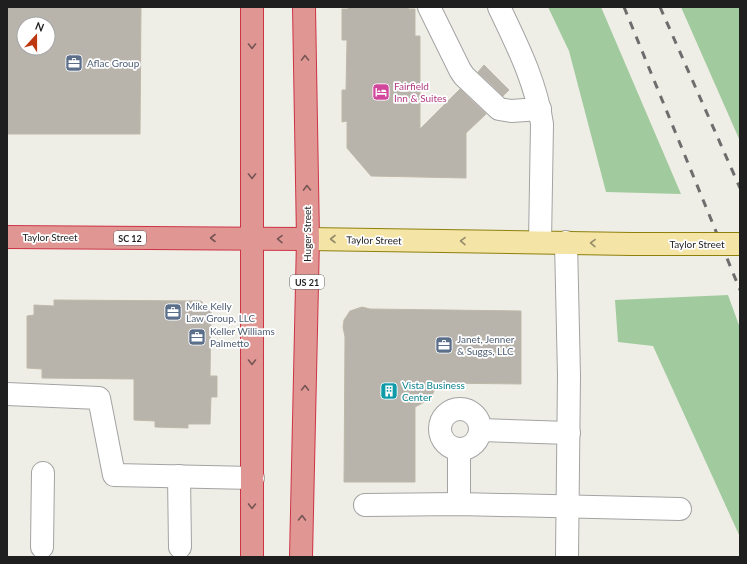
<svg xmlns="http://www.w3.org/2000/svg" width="747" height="564" font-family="Lato,sans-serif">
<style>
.forest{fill:#a1cb9e}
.building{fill:#b8b4ac;stroke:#bfb8a9;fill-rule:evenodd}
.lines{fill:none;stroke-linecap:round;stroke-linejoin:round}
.minor-casing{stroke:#a3a3a3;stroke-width:24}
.major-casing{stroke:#8e800c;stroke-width:24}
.highway-casing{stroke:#cd3345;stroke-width:24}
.minor{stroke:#fff;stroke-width:22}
.major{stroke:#f4e4a5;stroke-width:22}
.highway{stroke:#e09794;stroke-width:22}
.rail{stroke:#6d6d6d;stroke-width:3;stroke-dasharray:8 8;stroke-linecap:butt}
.major-bridge-casing{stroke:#8e800c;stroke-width:24;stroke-linecap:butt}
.major-bridge{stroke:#f4e4a5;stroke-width:22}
.oneway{stroke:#765554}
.oneway2{stroke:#948b69}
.labels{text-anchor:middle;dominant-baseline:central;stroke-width:3.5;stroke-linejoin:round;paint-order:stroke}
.shield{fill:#fff;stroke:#626262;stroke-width:1}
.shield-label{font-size:9px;font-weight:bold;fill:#1f1f1f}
.service-label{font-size:10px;fill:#4e5e75;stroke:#fff;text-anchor:start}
.hotel-label{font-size:10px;fill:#b23c85;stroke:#fff;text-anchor:start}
.street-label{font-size:10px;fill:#1f1f1f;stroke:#fff}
.culture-label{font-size:10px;fill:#0d838f;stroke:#fff;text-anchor:start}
</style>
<rect width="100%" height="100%" fill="#efeee6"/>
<g class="forest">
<path d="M548,7H601L681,194L606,192L569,51Z"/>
<path d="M681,7H740V141Z"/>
<path d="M728,295L740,328V537L653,346L618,342L615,300Z"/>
</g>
<g class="building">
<path d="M7,7H141L140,134H7ZM24,24H48V48H24Z"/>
<path d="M348,7H409L408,9H415V36H420V129L460,89L486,114L466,133V178L371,176L347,148V121L342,122V90H346L347,40H342V9H348Z"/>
<path d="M484,65L509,90L503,96L478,72Z"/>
<path d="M54,300L201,301L211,311L210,376H217V397H211L210,424H188V428L155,427V421L134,420V379L42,378V369L27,368V316L34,315V305L54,306Z"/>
<path d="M362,307L370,309L521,311V384L438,383L430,399L415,407V482H344L345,337L343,327L344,320L350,311Z"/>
</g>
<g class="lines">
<defs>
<g id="minor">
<path d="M429,7L460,70L464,76L499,109L511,111L540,109"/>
<path d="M499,7C517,45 536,82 542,124L540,242"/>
<path d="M566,242L569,376L567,557"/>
<path d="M7,394L99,398L114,475L253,478"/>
<circle cx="460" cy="429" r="20"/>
<path d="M481,430L569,433"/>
<path d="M179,476L180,547"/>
<path d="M459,504V450"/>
<path d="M365,505L459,504L680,509"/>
<path d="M42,547L43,473"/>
</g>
<path id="major" d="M308,239L632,244"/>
<g id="highway">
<path d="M252,7V557"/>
<path d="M7,237L308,239"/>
<path d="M301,557L308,239L304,7"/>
</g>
</defs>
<use href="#minor" class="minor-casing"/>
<use href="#major" class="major-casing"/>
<use href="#highway" class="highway-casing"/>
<use href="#minor" class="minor"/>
<use href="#major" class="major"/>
<use href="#highway" class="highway"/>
<g class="rail">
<path d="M624,7L740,290"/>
<path d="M660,7L740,188"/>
</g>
<defs>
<path id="major-bridge" d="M632,244H740"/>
</defs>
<use href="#major-bridge" class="major-bridge-casing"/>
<use href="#major-bridge" class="major-bridge"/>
</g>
<defs><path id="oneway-chevron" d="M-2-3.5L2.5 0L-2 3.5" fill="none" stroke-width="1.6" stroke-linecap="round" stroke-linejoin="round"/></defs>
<g class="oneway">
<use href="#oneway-chevron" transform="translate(252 46) rotate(90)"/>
<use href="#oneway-chevron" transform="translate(305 58) rotate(-91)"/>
<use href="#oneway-chevron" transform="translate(252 176) rotate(90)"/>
<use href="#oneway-chevron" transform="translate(307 188) rotate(-91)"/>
<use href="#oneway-chevron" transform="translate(213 238) rotate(-180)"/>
<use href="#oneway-chevron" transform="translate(280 239) rotate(-179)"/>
<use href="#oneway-chevron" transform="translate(252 362) rotate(90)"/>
<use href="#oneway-chevron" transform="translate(305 388) rotate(-89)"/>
<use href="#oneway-chevron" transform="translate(252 506) rotate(91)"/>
<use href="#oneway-chevron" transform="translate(302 518) rotate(-89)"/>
</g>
<g class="oneway2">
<use href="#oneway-chevron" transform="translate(333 239) rotate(180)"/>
<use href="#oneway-chevron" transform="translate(463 241) rotate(-179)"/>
<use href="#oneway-chevron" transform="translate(593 243) rotate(-179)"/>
</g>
<defs>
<symbol id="office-square" viewBox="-11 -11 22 22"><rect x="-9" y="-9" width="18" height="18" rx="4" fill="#5c6f8a" stroke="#fff"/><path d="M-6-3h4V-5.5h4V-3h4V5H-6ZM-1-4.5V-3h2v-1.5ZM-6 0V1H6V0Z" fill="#fff"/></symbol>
<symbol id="hotel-square" viewBox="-11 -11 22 22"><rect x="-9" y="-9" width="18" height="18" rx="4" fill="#d1479c" stroke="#fff"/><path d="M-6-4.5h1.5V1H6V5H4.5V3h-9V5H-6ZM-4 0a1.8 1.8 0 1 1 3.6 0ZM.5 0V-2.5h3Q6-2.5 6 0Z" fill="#fff"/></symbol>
<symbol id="building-square" viewBox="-11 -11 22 22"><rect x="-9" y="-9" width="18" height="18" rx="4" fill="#0f9aa8" stroke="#fff"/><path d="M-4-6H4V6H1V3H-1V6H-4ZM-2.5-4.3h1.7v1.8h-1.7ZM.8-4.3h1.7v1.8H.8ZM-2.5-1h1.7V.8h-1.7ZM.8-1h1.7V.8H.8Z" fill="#fff"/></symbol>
</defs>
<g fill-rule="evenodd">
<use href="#office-square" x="64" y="53" width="20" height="20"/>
<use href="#hotel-square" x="371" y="82" width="20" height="20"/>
<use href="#office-square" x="163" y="302" width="20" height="20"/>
<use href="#office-square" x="187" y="327" width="20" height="20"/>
<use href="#office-square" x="434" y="335" width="20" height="20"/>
<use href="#building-square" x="379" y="381" width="20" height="20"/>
</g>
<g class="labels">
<g class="shield">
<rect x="114" y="231" width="32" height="14" rx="3"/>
<rect x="290" y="275" width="34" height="14" rx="3"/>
</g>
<g class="shield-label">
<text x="130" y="238">SC 12</text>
<text x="307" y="282">US 21</text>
</g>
<g class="service-label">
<text x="87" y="63">Aflac Group</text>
<text x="186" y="306">Mike Kelly<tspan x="186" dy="12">Law Group, LLC</tspan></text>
<text x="210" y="331">Keller Williams<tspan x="210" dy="12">Palmetto</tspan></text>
<text x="457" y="339">Janet, Jenner<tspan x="457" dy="12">&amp; Suggs, LLC</tspan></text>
</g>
<g class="hotel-label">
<text x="394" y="86">Fairfield<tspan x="394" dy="12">Inn &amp; Suites</tspan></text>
</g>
<g class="street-label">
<text transform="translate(307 234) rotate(-90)">Huger Street</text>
<text x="50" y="237">Taylor Street</text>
<text transform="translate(374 240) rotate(1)">Taylor Street</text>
<text x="697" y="244">Taylor Street</text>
</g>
<g class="culture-label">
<text x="402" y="385">Vista Business<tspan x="402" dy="12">Center</tspan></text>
</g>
</g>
<rect width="747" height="564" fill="none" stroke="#1f1f1f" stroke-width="16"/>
<g transform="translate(36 36) rotate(21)"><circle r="19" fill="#ffffff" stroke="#a5a5a5"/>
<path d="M0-3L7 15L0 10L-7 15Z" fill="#bd3710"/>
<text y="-6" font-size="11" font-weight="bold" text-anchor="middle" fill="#1f1f1f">N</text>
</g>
</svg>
